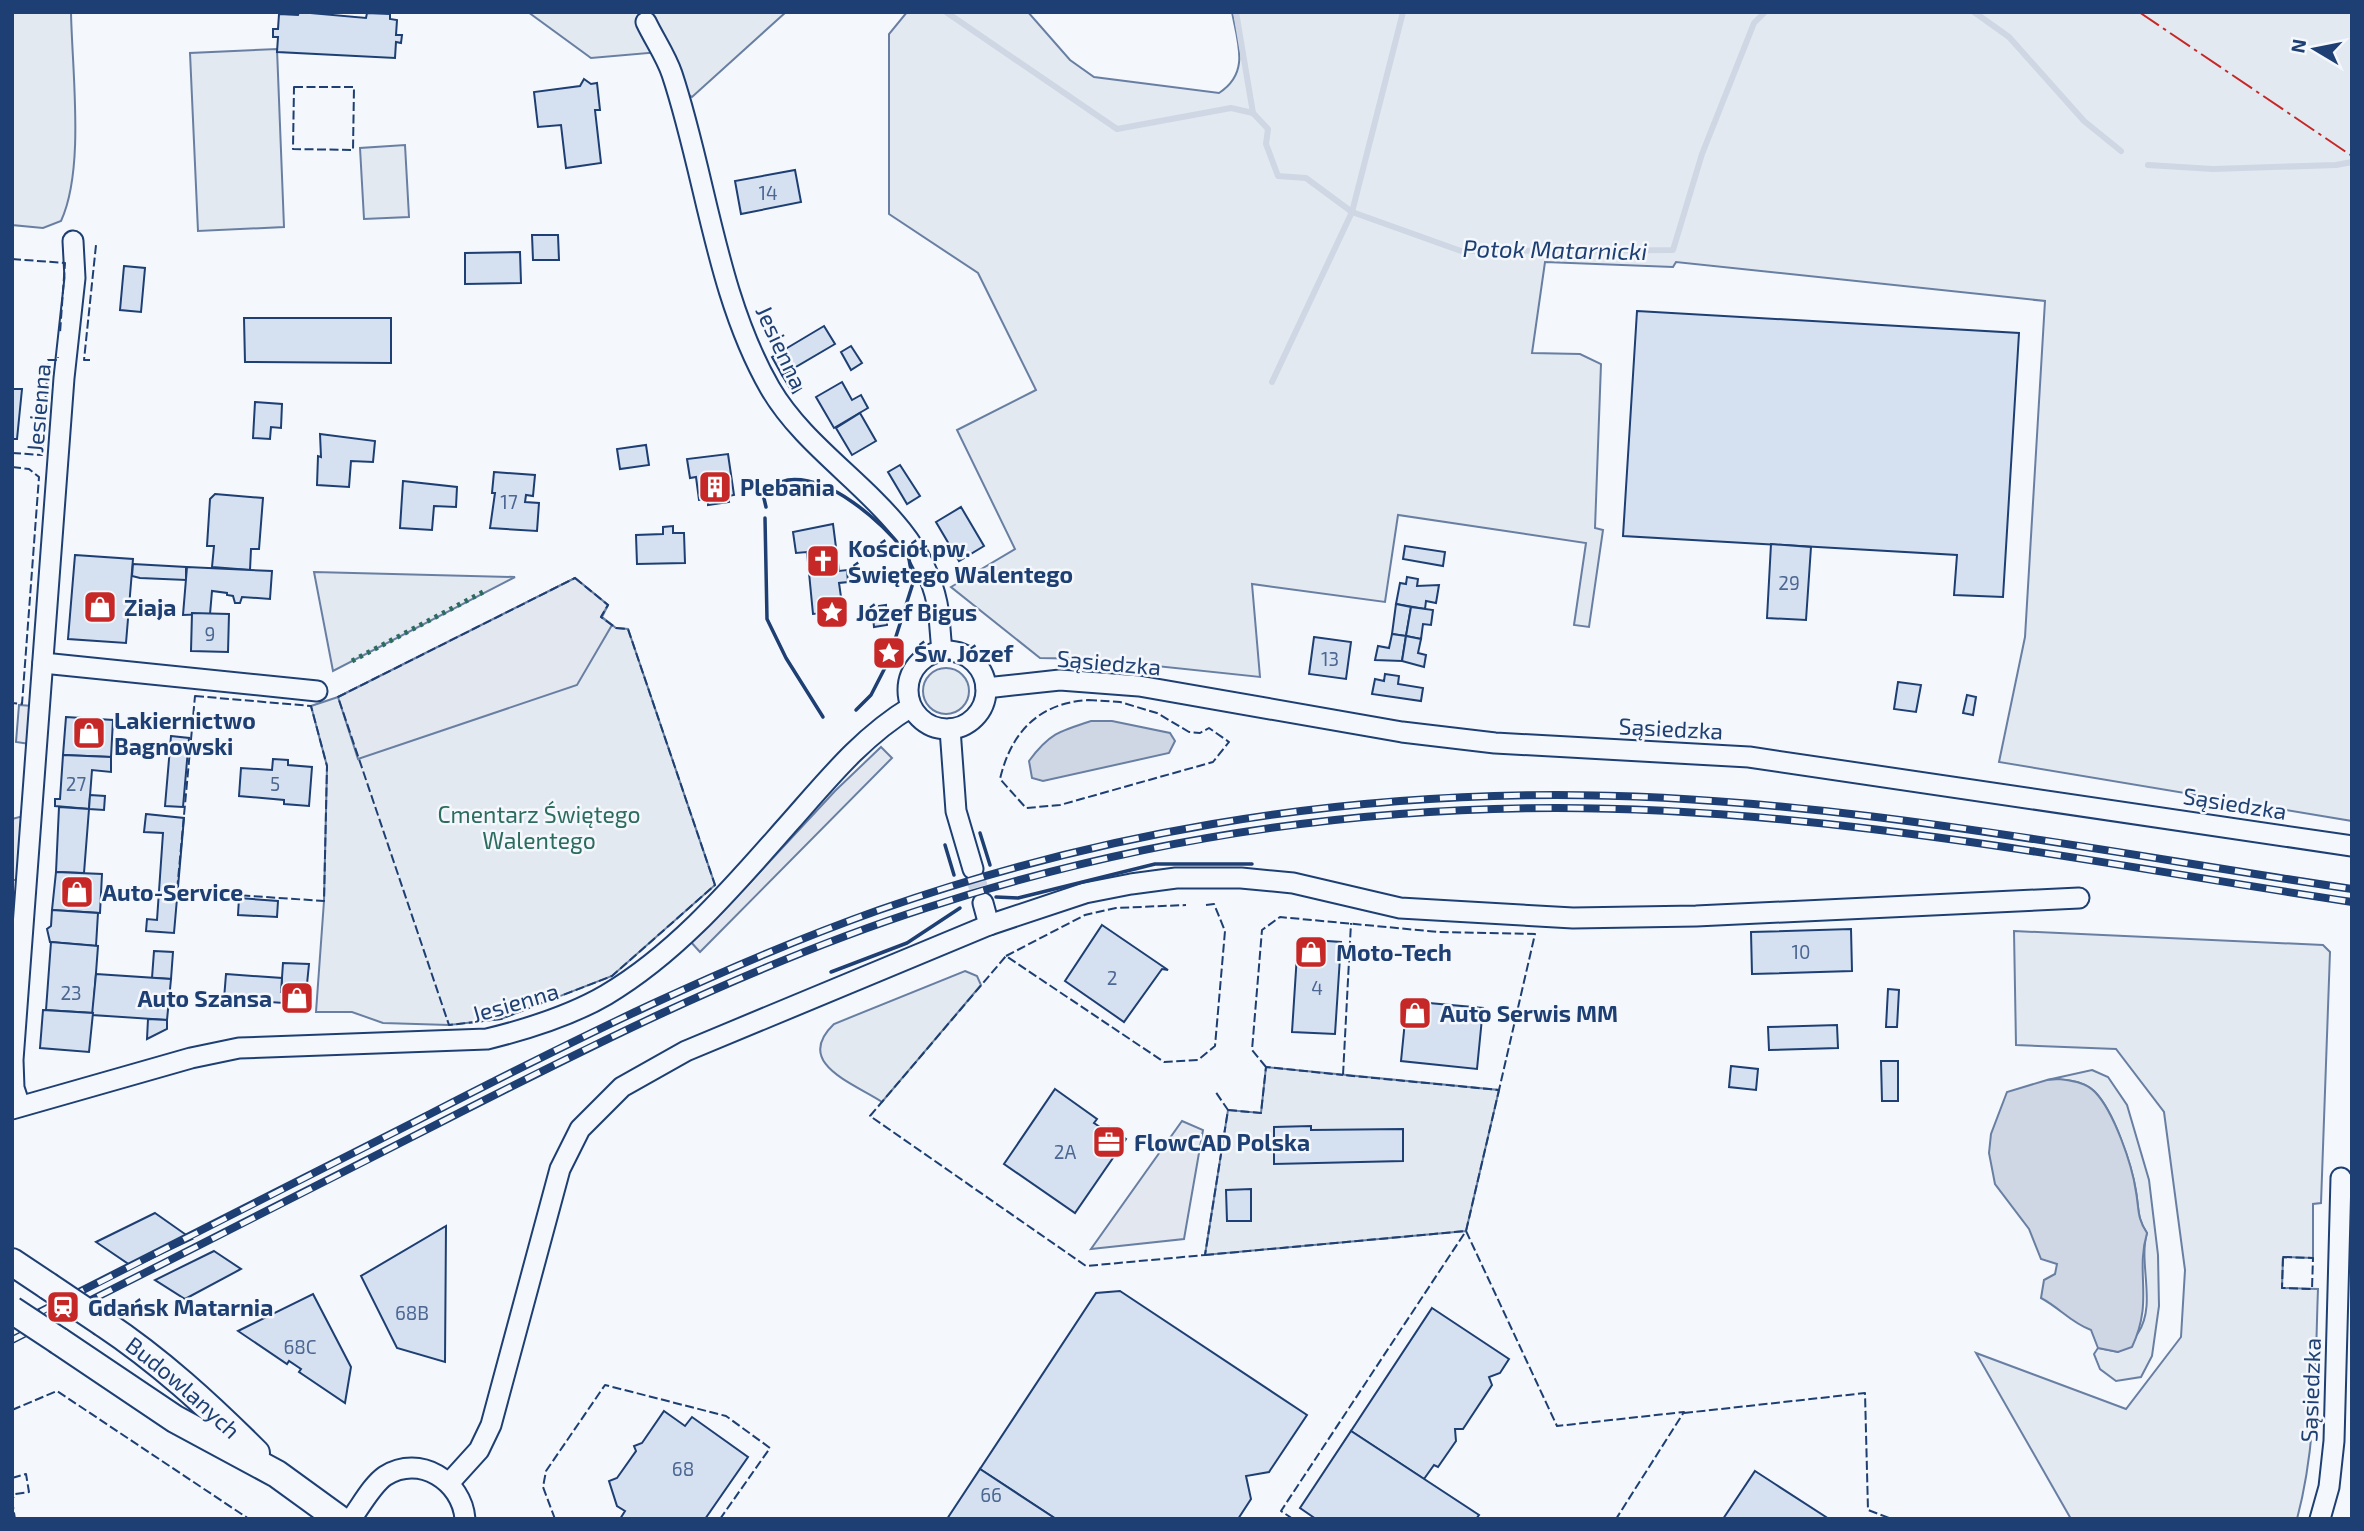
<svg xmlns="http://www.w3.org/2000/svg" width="2364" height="1531" font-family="'Exo 2',sans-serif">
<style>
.green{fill:#e3e9f0;stroke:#687fa3;stroke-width:2}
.parking{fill:#e3e8f0;stroke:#687fa3;stroke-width:2}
.water{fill:#cfd7e4;stroke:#687fa3;stroke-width:2}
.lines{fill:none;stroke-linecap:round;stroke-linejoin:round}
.stream{stroke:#cfd7e4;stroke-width:6}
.building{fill:#d5e0f0;stroke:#1d3f73;stroke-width:2}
.minor-tunnel{stroke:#c9d2e0;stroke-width:19;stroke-dasharray:19 10;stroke-linecap:butt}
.minor-casing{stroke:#1d3f73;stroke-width:23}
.secondary-casing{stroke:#1d3f73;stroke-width:30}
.minor{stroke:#f4f7fb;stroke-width:19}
.secondary{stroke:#f4f7fb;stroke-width:26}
.rail-casing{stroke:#1d3f73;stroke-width:8}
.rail{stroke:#f4f7fb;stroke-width:5;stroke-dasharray:16;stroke-linecap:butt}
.secondary-bridge-casing{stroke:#1d3f73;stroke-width:30;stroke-linecap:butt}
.secondary-bridge{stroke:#f4f7fb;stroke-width:26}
.hedge{stroke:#2c6c60;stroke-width:5;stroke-dasharray:3.5 5;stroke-linecap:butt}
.fence{stroke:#1d3f73;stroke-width:2;stroke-dasharray:9 3.5;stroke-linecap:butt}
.wall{stroke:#1d3f73;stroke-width:3.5}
.power{stroke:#c62828;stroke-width:2;stroke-dasharray:24 5 3.5 5;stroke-linecap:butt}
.labels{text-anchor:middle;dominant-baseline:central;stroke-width:5;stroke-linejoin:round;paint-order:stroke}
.number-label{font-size:19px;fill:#4b6792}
.street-label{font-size:23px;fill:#1d3f73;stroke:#f4f7fb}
.poi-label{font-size:23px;font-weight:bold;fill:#1d3f73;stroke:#f4f7fb;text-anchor:start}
.park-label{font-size:23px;fill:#2c6c60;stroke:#f4f7fb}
.water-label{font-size:24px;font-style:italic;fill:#1d3f73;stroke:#f4f7fb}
</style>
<rect width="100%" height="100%" fill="#f4f7fb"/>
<g class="green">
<path d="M12,12H71C72,71 85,169 61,221L43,228L12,225Z"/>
<path d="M528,12H786L692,97L681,89L671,51L591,58Z"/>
<path d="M907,12H1028L1070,60L1094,77L1219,93C1250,73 1238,44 1232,12H2352V821L1999,762L2025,637L2045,301L1676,262L1673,267L1545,262L1532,353L1580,354L1601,364L1595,528L1603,530L1589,627L1574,625L1586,543L1398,515L1385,602L1252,584L1260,677L1090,659L1040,658L951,587L1015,549L957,430L1036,390L978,273L889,214V34Z"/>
<path d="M277,49L284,227L198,231L190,53Z"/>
<path d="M405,145L409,217L364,219L360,148Z"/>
<path d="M314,572L515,577L333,671Z"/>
<path d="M575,578L608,605L602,617L616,628L628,629L715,885L612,976L501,1019L449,1025L383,1023L352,1012H316L324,901L327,766L311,706L338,697Z"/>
<circle cx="946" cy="691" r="23"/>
<path d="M2014,931L2323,945L2330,952L2321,1203L2313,1204V1258L2283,1257L2282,1288L2318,1289C2315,1366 2317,1444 2297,1519H2071L1976,1353L2126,1409L2181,1337L2185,1270L2164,1112L2116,1049L2016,1045Z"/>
<path d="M965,971L977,976L981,985L882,1102C853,1083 793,1063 834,1024Z"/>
<path d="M1266,1067L1499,1090L1466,1231L1205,1255L1228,1110L1261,1113Z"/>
<path d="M2092,1070L2108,1077L2127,1105L2149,1180L2158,1255L2159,1306L2152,1356L2141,1377L2116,1381L2100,1369L2094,1354L2098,1348L2118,1352C2124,1346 2134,1340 2138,1333C2157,1305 2138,1263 2147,1233C2137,1219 2139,1208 2136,1191C2132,1165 2113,1109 2094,1091C2081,1079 2062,1079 2047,1080Z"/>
</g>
<g class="parking">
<path d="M575,578L608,605L601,617L612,625L577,685L358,759L338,697Z"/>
<path d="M19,705L33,706L30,744L16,742Z"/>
<path d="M881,747L892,758L700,952L689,940L746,887L835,791Z"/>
<path d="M23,816L18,880H12V819Z"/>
<path d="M1182,1121L1203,1130L1184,1239L1091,1249Z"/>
</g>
<g class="water">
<path d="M1091,721H1112L1170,733L1175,741L1169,753L1043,781L1032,778L1029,761C1049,734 1059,731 1091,721Z"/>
<path d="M2059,1079C2072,1081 2085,1082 2095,1092C2114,1112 2132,1164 2136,1192C2139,1208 2137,1219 2147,1233C2135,1274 2154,1300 2132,1347L2118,1352L2098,1348L2091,1330C2071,1323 2060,1308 2041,1298L2044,1280L2055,1274L2057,1264L2041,1259L2029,1229L1995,1184L1989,1153L1991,1134L2007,1092L2047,1080Z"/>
</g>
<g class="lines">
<g class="stream">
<path d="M946,12L1117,129L1231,108L1253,113L1268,129L1266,144L1278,176L1306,178L1352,212L1461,251L1673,250L1702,154L1754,23L1765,12"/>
<path d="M1236,12L1253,113"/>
<path d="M1974,12L2009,37L2084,121L2121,151"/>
<path d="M2148,165L2213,169L2336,165L2352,162"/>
<path d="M1272,382L1352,212L1403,12"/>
</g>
</g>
<g class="building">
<path d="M299,12L366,18L367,13L390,14V19L397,20L396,35H402L401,43L396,42L395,58L277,52L278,37H273V29H278L279,14L298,15Z"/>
<path d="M584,79L591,84L597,83L600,110H595L601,163L566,168L561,125L538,127L534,92L580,86Z"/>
<path d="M795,170L801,202L741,214L735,181Z"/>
<path d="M532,235H558L559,260H533Z"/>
<path d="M520,252L521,283L465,284V253Z"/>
<path d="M124,266L145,268L141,312L120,310Z"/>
<path d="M1637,311L2019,333L2003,597L1954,595L1957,555L1623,536Z"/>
<path d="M244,318H391V363L245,362Z"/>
<path d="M824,326L835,344L782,375L772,357Z"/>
<path d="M851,346L862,363L851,370L841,352Z"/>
<path d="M791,370L801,388L793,393L782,375Z"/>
<path d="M842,382L852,400L861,395L868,408L834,428L816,397Z"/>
<path d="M12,389H22L17,439H12Z"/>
<path d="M255,402L282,404L281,428L271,427L270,439L253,438Z"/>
<path d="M860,413L876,441L852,455L836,428Z"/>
<path d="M320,434L375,441L373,462L351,461L349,487L317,485L318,456L321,457Z"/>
<path d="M646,445L649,465L620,469L617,449Z"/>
<path d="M728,454L734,495L728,496L729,502L708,505V499L699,500L696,477L690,478L687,459Z"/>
<path d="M900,465L920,496L907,504L888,472Z"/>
<path d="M494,472L535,475L533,496L526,495L525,502L539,503L537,531L490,528L495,493H492Z"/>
<path d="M403,481L457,487L456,507L434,506L432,530L400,528Z"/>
<path d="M215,494L263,498L259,549H251L250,570L212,567L214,546H207L210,499Z"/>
<path d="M961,507L984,546L959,561L936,522Z"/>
<path d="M833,524L839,571L847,570L848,582L839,583L843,611L813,614L807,552L796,553L793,532Z"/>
<path d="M673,526V533H684L685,563L637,564L636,535L663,534V527Z"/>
<path d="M1771,544L1811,547L1806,620L1767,618Z"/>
<path d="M1405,546L1445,552L1443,566L1403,559Z"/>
<path d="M75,555L133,559L126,643L68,639Z"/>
<path d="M133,564L186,567V580L140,578L132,576Z"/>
<path d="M187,567L272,571L270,599L242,597L240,603H235L233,596L227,595V593L212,591L210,614L183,615Z"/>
<path d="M1407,577L1418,579L1417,586L1439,585L1436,603L1426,601L1425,609L1396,604L1400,583L1406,584Z"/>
<path d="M1396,604L1411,607L1406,636L1392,634Z"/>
<path d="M886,605L887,625L874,627L872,607Z"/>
<path d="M1411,607L1433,610L1431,625L1423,624L1421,639L1406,636Z"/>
<path d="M192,613L229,614L228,652L191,651Z"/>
<path d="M1392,634L1406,636L1402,661L1375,660L1378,646L1389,648Z"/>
<path d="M1406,636L1421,639L1418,653L1426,655L1424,667L1402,661Z"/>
<path d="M1314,637L1351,642L1346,679L1309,674Z"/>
<path d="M1385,674L1399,676L1398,684L1423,688L1421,701L1372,694L1375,679L1384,681Z"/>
<path d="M1898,682L1921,685L1916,712L1894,709Z"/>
<path d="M1967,695L1976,697L1973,715L1963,713Z"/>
<path d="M66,717L113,720L111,757L63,755Z"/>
<path d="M171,736L189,738L183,807L165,806Z"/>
<path d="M63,755L111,757V772L92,770L89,809L55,806V799H60Z"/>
<path d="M273,759L288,760V765L312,767L309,806L284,804V800L239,796L241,768L272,770Z"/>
<path d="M90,795L105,796L104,810L89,809Z"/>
<path d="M59,807L89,809L84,873L56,872Z"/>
<path d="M146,814L184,818L174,933L146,931L147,919L157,920L163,833L144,832Z"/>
<path d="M56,872L102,874L100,913L52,910Z"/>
<path d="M239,898L278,901L277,917L238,915Z"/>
<path d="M52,910L98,913L96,946L50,942L47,929L51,926Z"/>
<path d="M1102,925L1168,970L1162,969L1124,1022L1065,981Z"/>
<path d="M1851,929L1852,971L1752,974L1751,932Z"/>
<path d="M1298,939L1341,942L1335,1034L1292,1032Z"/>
<path d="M51,942L98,946L93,1013L46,1010Z"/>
<path d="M154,951L173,952L171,979L152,978Z"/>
<path d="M283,963L309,964L306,994L281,992Z"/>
<path d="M96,974L171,979L167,1020L92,1015Z"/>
<path d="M226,974L282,978L281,992L300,993L299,1004L224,999Z"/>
<path d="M1888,989L1899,990L1897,1027H1886Z"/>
<path d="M1407,1001L1483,1008L1477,1069L1401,1061Z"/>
<path d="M43,1010L93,1013L89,1052L40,1048Z"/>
<path d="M148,1019L167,1020V1029L147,1039Z"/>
<path d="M1837,1025L1838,1048L1769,1050L1768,1027Z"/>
<path d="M1881,1061H1898V1101H1882Z"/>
<path d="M1731,1066L1758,1069L1756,1090L1729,1087Z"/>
<path d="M1055,1089L1097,1119L1094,1123L1106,1131L1109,1127L1126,1139L1075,1213L1004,1164Z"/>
<path d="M1311,1126V1130L1403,1129V1161L1274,1164V1127Z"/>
<path d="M1251,1189V1221H1227L1226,1190Z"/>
<path d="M155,1213L192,1239L133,1267L96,1242Z"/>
<path d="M446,1226L445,1362L397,1348L361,1276Z"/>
<path d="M214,1251L241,1269L185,1299L155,1280Z"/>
<path d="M1120,1291L1307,1415L1269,1472L1246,1476L1251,1499L1238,1519H1056L980,1469L1096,1293Z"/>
<path d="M313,1294L351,1367L345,1403L299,1372L301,1369L289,1361L287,1364L238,1331Z"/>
<path d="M1432,1308L1509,1359L1500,1373L1489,1377L1492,1385L1463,1429H1455L1456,1441L1438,1467L1434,1465L1424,1479L1351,1431Z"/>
<path d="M664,1411L685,1426L692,1417L748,1457L705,1519H620L625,1511L617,1506L609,1481L617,1478L636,1451L634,1446L642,1443Z"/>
<path d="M1351,1431L1479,1515L1476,1519H1316L1300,1508Z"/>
<path d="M980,1469L1056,1519H947Z"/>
<path d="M1755,1471L1775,1484L1829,1519H1723Z"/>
</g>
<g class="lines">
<path class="minor-tunnel" d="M973,869L983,903"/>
<defs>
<g id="minor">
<path d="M646,22C654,39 666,56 672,74C706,176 716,294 770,388C816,467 917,508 937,603C940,618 940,635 942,650"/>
<circle cx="947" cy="690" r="39"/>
<path d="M43,663L317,691"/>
<path d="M986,688L1060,680L1139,686L1402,732L1495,743L1749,757L2352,846"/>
<path d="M950,729L956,811L973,869"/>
<path d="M983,903L989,925"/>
<path d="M20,1106L14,1088L13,1060L64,378L75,278L73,241"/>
<path d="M12,1109L191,1058L239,1048L487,1039C528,1029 570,1016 606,995C680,951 736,883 792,820C829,778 863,736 911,707"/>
<path d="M450,1482L479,1450L491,1425L560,1169L580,1129L622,1087L686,1051L989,925L1085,893L1131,884L1176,878H1241L1293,883L1400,908L1573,918L1696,916L2079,898"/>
<path d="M351,1519C361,1506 372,1485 385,1476C420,1454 462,1481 465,1519"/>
<path d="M2320,1519L2329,1487L2334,1441L2341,1178"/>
</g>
<g id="secondary">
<path d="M12,1262L48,1286"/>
<path id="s1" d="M103,1323C160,1361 208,1405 256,1453"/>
<path d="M59,1341L175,1419L277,1474L339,1519"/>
</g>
</defs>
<use href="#minor" class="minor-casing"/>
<use href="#secondary" class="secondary-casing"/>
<use href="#minor" class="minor"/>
<use href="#secondary" class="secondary"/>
<defs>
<g id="rail">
<path d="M12,1326C152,1256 291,1185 430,1114C576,1039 724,965 879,910C1096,834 1326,795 1556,795C1823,795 2089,850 2352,889"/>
<path d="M12,1340C144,1273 276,1207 408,1139C576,1053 746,966 926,908C1129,842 1342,808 1556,808C1823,808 2089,862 2352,902"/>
</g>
</defs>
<use href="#rail" class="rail-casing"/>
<use href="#rail" class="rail"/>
<defs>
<g id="secondary-bridge">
<path d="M48,1286L103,1323"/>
<path d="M12,1310L59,1341"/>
</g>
</defs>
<use href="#secondary-bridge" class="secondary-bridge-casing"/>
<use href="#secondary-bridge" class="secondary-bridge"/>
<path class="hedge" d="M352,661L485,591"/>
<g class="fence">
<path d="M294,87H354L353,150L293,149Z"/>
<path d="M12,259L65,263L60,333"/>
<path d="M90,360H84L96,245"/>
<path d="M12,453L42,455L48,360H58V357"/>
<path d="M12,467L29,469L39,477L22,704L12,703"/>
<path d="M575,578L608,605L601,617L616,628L628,629L715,885L612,976L501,1019L449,1025L338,697Z"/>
<path d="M195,696L311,706L327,766L324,901L177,891Z"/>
<path d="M1088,700L1120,702L1157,713L1189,732L1200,733L1209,728L1229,742L1213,762L1060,805L1026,808L1000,779C1011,732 1039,703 1088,700Z"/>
<path d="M1206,905L1214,904L1225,931L1215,1046L1198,1060L1164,1062L1006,956L870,1116L1086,1266L1205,1255L1228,1110L1215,1091"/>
<path d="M1006,956L1085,915L1116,908L1186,905"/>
<path d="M1266,1067L1252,1050L1262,930L1280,917L1439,932L1535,934L1499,1090L1343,1075L1351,923"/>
<path d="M1228,1110L1261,1113L1266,1067L1343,1075"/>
<path d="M1205,1255L1466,1231L1499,1090"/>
<path d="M2283,1257L2313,1258L2312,1289L2282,1288Z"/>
<path d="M12,1410L57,1391L249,1519"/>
<path d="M1684,1413L1865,1393L1868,1510L1892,1519"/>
<path d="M12,1478L26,1474L29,1492L15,1494L12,1500"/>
<path d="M12,1500L15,1519"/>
<path d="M555,1519L543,1487L546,1471L605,1385L726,1416L770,1448L720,1519"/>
<path d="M1293,1519L1281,1511L1466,1231L1557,1426L1684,1412L1616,1519"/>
</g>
<g class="wall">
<path d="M766,507L762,490C770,487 779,482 788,480C830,475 880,521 904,550"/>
<path d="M765,518L767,619L786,658L823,717"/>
<path d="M856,710L871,695L890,658L885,656L886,648L892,649L913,583L909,559"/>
<path d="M980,833L990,865"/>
<path d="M945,845L954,875"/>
<path d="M996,897L1018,898L1155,864H1252"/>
<path d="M831,972L907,943L960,908"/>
</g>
<path class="power" d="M2139,12L2352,156"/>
</g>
<defs>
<symbol id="building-square" viewBox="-11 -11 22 22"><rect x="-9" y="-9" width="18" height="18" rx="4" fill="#c62828" stroke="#f4f7fb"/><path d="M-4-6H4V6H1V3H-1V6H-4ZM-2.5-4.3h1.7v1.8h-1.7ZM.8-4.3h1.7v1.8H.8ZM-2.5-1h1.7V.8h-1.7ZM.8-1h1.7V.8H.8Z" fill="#fff"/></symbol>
<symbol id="church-square" viewBox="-11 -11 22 22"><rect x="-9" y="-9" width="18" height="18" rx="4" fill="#c62828" stroke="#f4f7fb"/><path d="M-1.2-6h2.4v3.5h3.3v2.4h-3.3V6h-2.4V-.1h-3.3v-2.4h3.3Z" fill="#fff"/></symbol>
<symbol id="shop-square" viewBox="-11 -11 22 22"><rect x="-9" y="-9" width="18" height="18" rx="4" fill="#c62828" stroke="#f4f7fb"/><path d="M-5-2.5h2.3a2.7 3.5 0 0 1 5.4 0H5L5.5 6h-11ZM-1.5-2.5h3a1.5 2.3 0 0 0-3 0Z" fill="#fff"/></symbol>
<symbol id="sight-square" viewBox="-11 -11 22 22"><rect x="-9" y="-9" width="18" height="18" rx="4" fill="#c62828" stroke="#f4f7fb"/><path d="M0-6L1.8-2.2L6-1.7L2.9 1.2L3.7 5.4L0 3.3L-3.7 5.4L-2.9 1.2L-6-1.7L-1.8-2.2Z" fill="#fff"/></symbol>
<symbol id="office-square" viewBox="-11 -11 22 22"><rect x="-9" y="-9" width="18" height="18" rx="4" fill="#c62828" stroke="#f4f7fb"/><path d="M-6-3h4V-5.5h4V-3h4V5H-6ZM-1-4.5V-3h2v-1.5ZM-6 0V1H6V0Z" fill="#fff"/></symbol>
<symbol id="station-square" viewBox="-11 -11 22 22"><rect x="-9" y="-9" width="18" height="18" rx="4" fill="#c62828" stroke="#f4f7fb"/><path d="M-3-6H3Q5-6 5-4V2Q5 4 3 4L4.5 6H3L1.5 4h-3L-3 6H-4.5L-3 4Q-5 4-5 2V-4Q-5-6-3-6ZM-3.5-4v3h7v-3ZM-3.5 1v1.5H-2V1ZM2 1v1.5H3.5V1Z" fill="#fff"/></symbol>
</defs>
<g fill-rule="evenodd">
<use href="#building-square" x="696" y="468" width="38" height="38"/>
<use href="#church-square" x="804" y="542" width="38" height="38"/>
<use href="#shop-square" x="81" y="588" width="38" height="38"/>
<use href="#sight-square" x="813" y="593" width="38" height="38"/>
<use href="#sight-square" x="870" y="634" width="38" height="38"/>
<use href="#shop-square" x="70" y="714" width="38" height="38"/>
<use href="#shop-square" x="58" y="873" width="38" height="38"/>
<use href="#shop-square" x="1292" y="933" width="38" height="38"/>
<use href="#shop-square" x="278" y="979" width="38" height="38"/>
<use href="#shop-square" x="1396" y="994" width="38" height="38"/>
<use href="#office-square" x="1090" y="1123" width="38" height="38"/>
<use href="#station-square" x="44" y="1288" width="38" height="38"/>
</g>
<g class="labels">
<g class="number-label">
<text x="768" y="192">14</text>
<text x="509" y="501">17</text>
<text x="1789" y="582">29</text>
<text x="210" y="633">9</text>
<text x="1330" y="658">13</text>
<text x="76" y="783">27</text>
<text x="275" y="783">5</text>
<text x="1801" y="951">10</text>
<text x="1112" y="977">2</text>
<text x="1317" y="987">4</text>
<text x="71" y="992">23</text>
<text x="1065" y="1151">2A</text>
<text x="412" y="1312">68B</text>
<text x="300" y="1346">68C</text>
<text x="683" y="1468">68</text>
<text x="991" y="1494">66</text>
</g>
<g class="street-label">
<text transform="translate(782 347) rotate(65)">Jesienna</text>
<text transform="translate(38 408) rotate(-85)">Jesienna</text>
<text transform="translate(1109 662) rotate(5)">Sąsiedzka</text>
<text transform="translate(1671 728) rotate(3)">Sąsiedzka</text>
<text transform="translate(2235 803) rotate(9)">Sąsiedzka</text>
<text transform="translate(515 1002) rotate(-16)">Jesienna</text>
<text stroke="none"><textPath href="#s1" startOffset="103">Budowlanych</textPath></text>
<text transform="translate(2310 1390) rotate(-88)">Sąsiedzka</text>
</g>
<g class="poi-label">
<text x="740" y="487">Plebania</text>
<text x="848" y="548">Kościół pw.<tspan x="848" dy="26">Świętego Walentego</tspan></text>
<text x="124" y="607">Ziaja</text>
<text x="856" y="612">Józef Bigus</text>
<text x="914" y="653">Św. Józef</text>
<text x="114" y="720">Lakiernictwo<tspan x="114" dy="26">Bagnowski</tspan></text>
<text x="102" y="892">Auto-Service</text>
<text x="1336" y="952">Moto-Tech</text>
<text x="272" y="998" text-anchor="end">Auto Szansa</text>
<text x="1440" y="1013">Auto Serwis MM</text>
<text x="1134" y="1142">FlowCAD Polska</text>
<text x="88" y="1307">Gdańsk Matarnia</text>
</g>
<g class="park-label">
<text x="539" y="814">Cmentarz Świętego<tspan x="539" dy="26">Walentego</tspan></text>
</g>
<g class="water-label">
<text transform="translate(1555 249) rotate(1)">Potok Matarnicki</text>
</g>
</g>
<rect width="2364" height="1531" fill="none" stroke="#1d3f73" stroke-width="28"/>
<g transform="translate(2315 49) rotate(280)" stroke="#f4f7fb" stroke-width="5" paint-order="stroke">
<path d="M0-5L12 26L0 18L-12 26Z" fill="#1d3f73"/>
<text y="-10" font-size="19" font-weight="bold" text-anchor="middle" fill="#1d3f73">N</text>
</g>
</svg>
